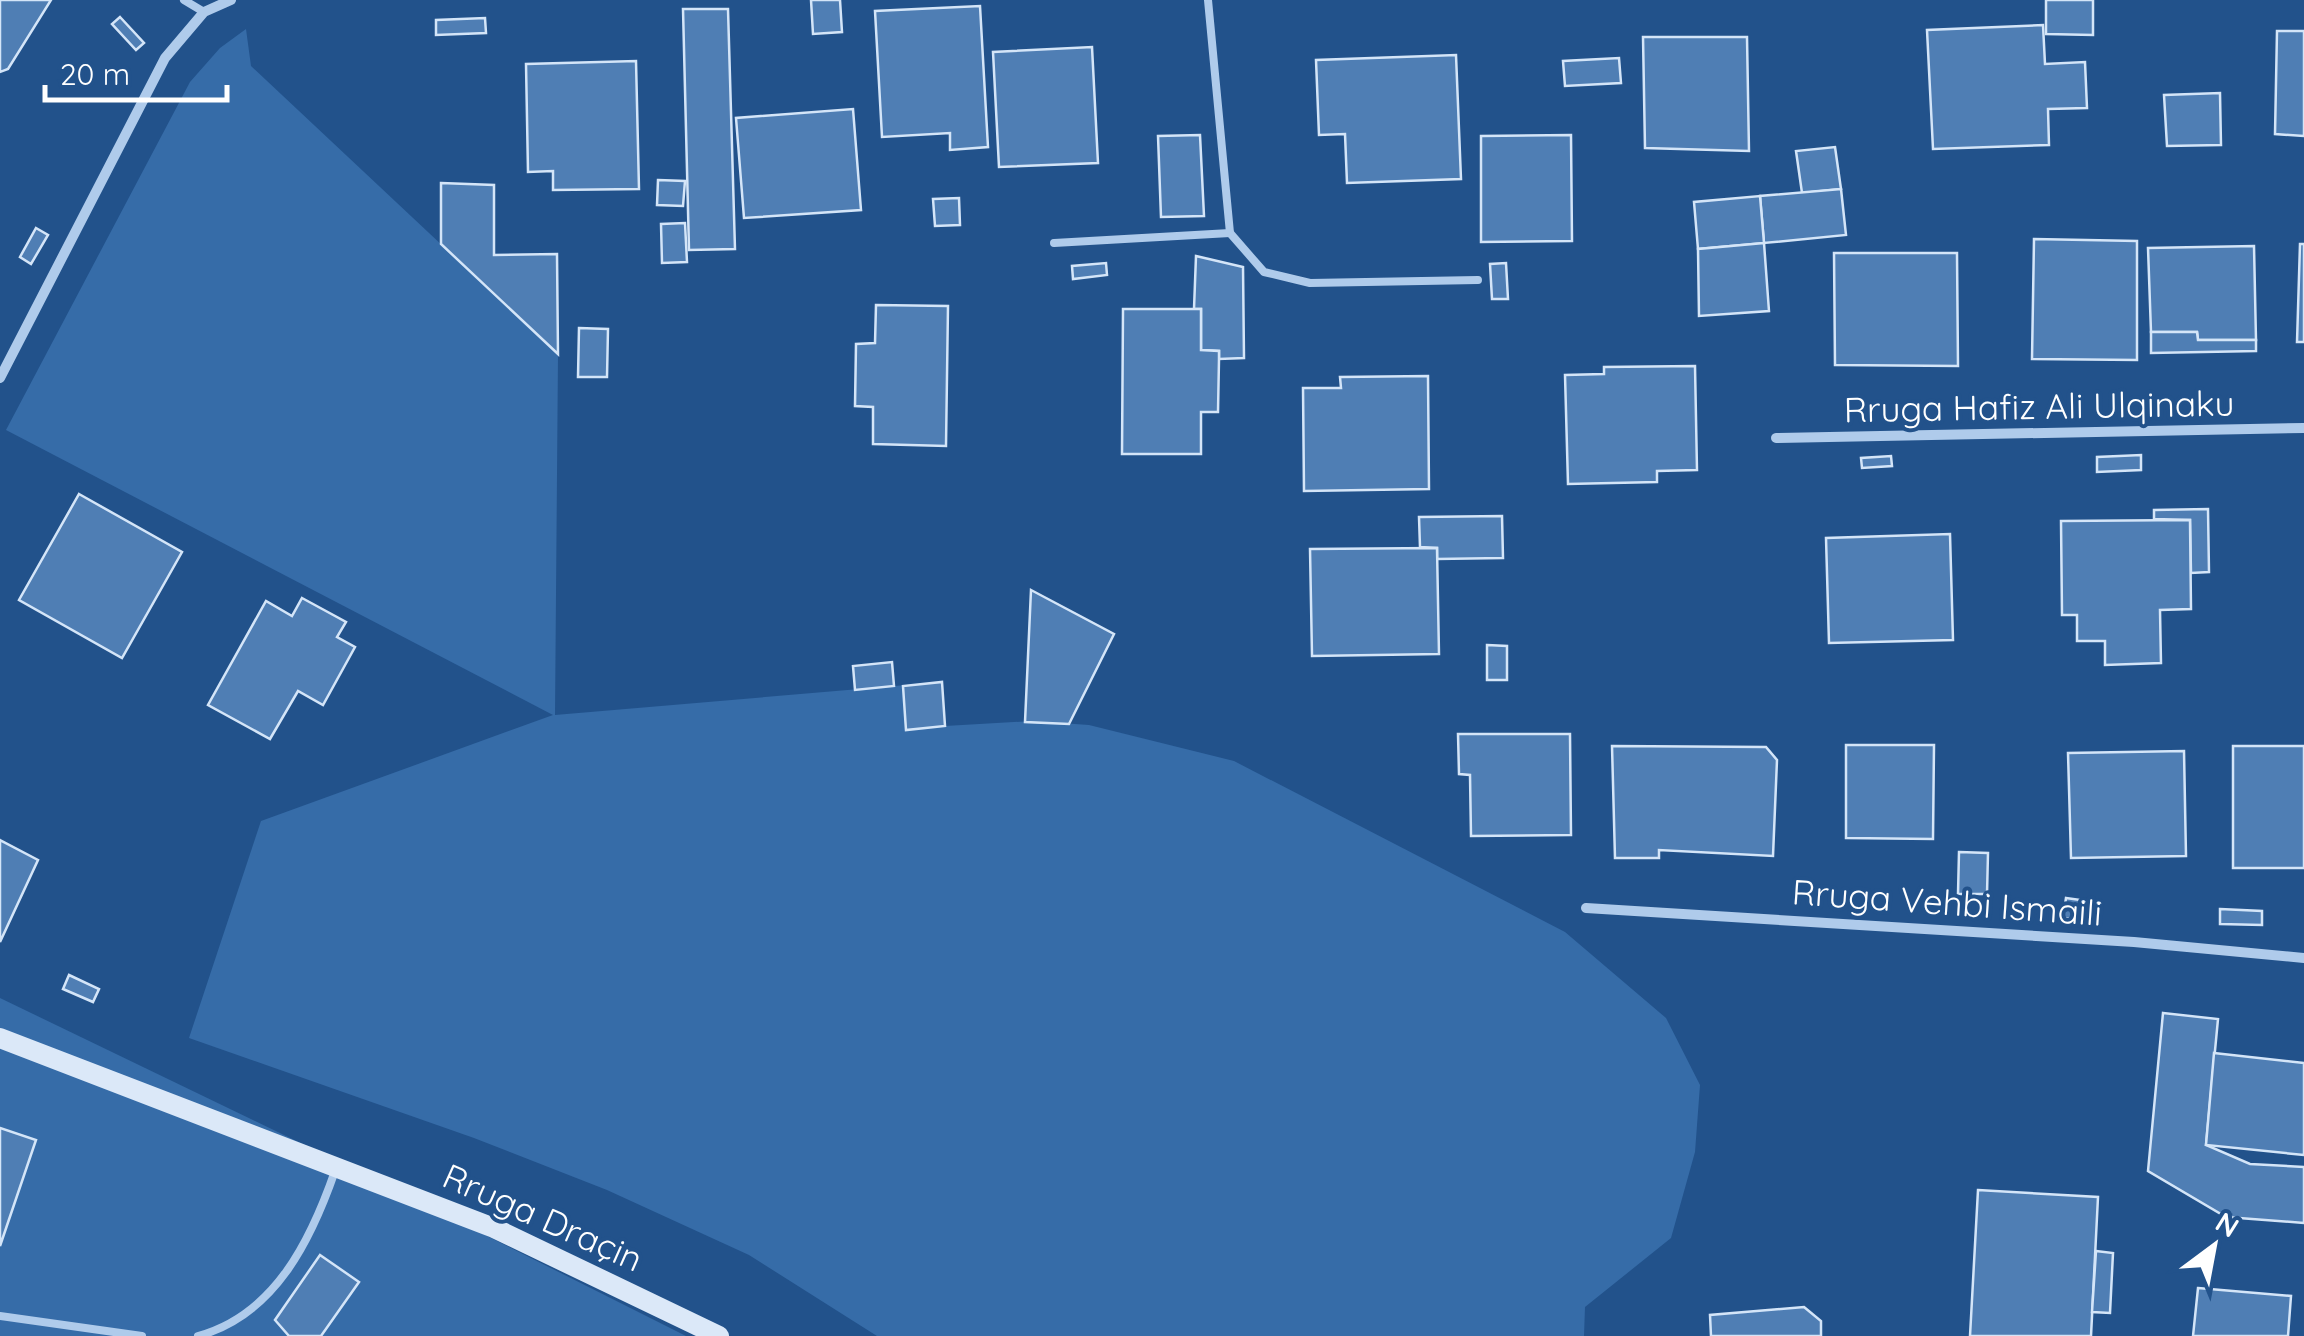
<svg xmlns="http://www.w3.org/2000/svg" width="2304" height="1336" font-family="Quicksand,sans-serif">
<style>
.green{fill:#366ca8}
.building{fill:#4f7eb4;stroke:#d4e5f8;stroke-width:2.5}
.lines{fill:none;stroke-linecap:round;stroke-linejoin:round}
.lane{stroke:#afcbeb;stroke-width:8}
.street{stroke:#afcbeb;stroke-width:10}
.secondary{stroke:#dbe8f8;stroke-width:20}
.labels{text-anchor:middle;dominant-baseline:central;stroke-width:8;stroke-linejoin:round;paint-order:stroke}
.street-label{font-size:35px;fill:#fff;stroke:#22528b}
</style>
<rect width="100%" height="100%" fill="#22528b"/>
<g class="green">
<path d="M246,29L251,66L558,354L555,715L942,682L945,726L1032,721L1089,725L1234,761L1565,932L1666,1018L1700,1085L1695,1152L1671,1238L1585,1307L1584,1336H877L749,1255L607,1190L474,1138L189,1038L261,821L553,715L6,430L190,82L220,48Z"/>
<path d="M0,998L342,1163L686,1336H0Z"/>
</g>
<g class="building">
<path d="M0,0H51L8,69L0,72Z"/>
<path d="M811,0H840L842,32L813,34Z"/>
<path d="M2046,0H2093V35L2046,34Z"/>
<path d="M980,6L988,147L950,150V133L882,137L875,11Z"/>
<path d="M683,9H728L735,249L689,250Z"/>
<path d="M120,17L144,43L136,50L112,24Z"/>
<path d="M485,18L486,33L436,35V20Z"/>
<path d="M2043,25L2045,64L2085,62L2087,108L2048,109L2049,145L1933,149L1927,30Z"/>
<path d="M2277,31H2304V136L2275,134Z"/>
<path d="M1643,37H1747L1749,151L1645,148Z"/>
<path d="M1092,47L1098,163L999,167L993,52Z"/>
<path d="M1456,55L1461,179L1347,183L1345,134L1319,135L1316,60Z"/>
<path d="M1619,58L1621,83L1565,86L1563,61Z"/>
<path d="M636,61L639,189L553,190V171L528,172L526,64Z"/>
<path d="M2220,93L2221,145L2167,146L2164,95Z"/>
<path d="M853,109L861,210L744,218L736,118Z"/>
<path d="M1200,135L1204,216L1161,217L1158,136Z"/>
<path d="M1571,135L1572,241L1481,242V136Z"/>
<path d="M1835,147L1841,189L1802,193L1796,151Z"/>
<path d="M658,180L685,181L683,206L657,205Z"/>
<path d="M441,183L494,185V255L557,254L558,354L441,244Z"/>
<path d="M1841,189L1846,235L1764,243L1760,196Z"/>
<path d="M1760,196L1764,243L1698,249L1694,202Z"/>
<path d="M959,198L960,225L935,226L933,199Z"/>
<path d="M685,223L687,262L662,263L661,224Z"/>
<path d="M36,228L48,235L31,264L20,257Z"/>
<path d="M2034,239L2137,241V360L2032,359Z"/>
<path d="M1764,243L1769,311L1699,316L1698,249Z"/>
<path d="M2300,244H2304V342H2297Z"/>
<path d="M2254,246L2256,340H2198L2197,332H2151L2148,248Z"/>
<path d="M1834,253H1957L1958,366L1835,365Z"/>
<path d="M1196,256L1243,267L1244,358L1219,359V351L1201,350V309H1194Z"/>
<path d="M1106,263L1107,275L1073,279L1072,266Z"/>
<path d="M1506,263L1508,299H1492L1490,264Z"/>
<path d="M876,305L948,306L946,446L873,444V407L855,406L856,344L875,343Z"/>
<path d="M1123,309H1201V350L1219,351V359L1218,412H1201V454H1122Z"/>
<path d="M579,328L608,329L607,377H578Z"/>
<path d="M2151,332H2197L2198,340H2256V351L2151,353Z"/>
<path d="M1695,366L1697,470L1657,471V482L1568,484L1565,375L1604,374V367Z"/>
<path d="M1428,376L1429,489L1304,491L1303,388H1341L1340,377Z"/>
<path d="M2141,455V470L2097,472V457Z"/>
<path d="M1891,456L1892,466L1862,468L1861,458Z"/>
<path d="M79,494L182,552L122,658L19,600Z"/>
<path d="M2208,509L2209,572L2191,573L2190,520L2154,519V510Z"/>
<path d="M1502,516L1503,558L1437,559V548L1420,547L1419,517Z"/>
<path d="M2190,520L2191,609L2160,610L2161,663L2105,665V641H2077V615H2062L2061,521Z"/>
<path d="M1950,534L1953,640L1829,643L1826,538Z"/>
<path d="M1437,548L1439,654L1312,656L1310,549Z"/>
<path d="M1031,590L1114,634L1069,724L1025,722Z"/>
<path d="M302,598L346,622L337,637L355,647L323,705L298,691L270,739L208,705L266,601L292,616Z"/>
<path d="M1487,645L1507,646V680H1487Z"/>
<path d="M892,662L894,686L855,690L853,666Z"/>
<path d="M942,682L945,726L906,730L903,686Z"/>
<path d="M1458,734H1570L1571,835L1471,836L1470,775L1459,774Z"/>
<path d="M1846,745H1934L1933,839L1846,838Z"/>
<path d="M1612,746L1766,747L1777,760L1773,856L1659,850V858H1615Z"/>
<rect x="2233" y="746" width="71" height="122"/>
<path d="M2184,751L2186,856L2071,858L2068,753Z"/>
<path d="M0,840L38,860L0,942Z"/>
<path d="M1959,852L1988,853L1987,894H1958Z"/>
<path d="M2066,898L2102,903L2100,922L2063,918Z"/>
<path d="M2220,909L2262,911V925L2220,924Z"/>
<path d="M69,975L99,989L93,1002L63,989Z"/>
<path d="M2163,1013L2218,1019L2206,1145L2250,1164L2304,1167V1223L2226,1217L2148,1171Z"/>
<path d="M2214,1053L2304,1063V1155L2206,1145Z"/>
<path d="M0,1128L36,1140L0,1246Z"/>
<path d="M1978,1190L2098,1197L2091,1336H1970Z"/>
<path d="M2096,1251L2113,1253L2110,1313L2092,1312Z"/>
<path d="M320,1255L359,1282L321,1336H289L275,1320Z"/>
<path d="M2198,1288L2291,1296L2288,1336H2193Z"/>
<path d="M1804,1307L1821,1321V1336H1711L1710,1315Z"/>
</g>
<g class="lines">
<g class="lane">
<path d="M184,0L204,12"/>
<path d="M1208,0L1230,233L1264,272L1310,283L1478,280"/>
<path d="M1054,243L1230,233"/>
<path d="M0,1316L142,1336"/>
<path d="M198,1336C275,1315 311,1240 335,1171"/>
</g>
<g class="street">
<path d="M0,378L165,58L204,12L231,0"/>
<path d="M1776,438L2304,428"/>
<path d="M1586,908L2134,942L2304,958"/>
</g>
<path class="secondary" d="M0,1038L494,1228L719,1336"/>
</g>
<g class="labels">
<g class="street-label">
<text transform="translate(2039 406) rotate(-1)">Rruga Hafiz Ali Ulqinaku</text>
<text transform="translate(1947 902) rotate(4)">Rruga Vehbi Ismaili</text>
<text transform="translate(543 1217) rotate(24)">Rruga Draçin</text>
</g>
</g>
<g transform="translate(2214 1246) rotate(32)" stroke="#22528b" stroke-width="8" paint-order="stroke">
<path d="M0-8L18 38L0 25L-18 38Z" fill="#ffffff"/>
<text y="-15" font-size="28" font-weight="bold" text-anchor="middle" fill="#ffffff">N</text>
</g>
<path d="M45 85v15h182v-15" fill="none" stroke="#ffffff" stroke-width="5"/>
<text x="60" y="85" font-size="30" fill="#ffffff" stroke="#22528b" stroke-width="8" paint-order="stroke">20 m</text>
</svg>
